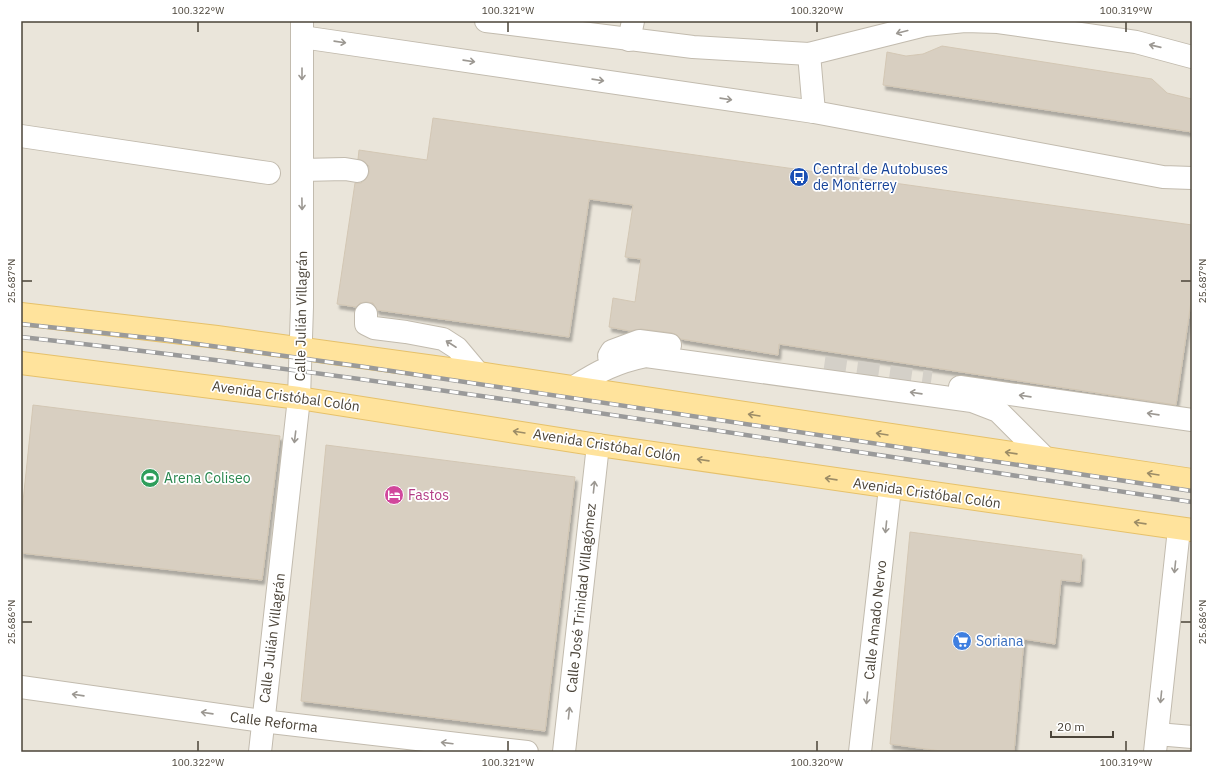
<svg xmlns="http://www.w3.org/2000/svg" width="1213" height="773" font-family="'IBM Plex Sans',sans-serif">
<style>
.residential{fill:#eae5da}
.building{fill:#d8cfc1;stroke:#d3c7b4;filter:url(#shadow)}
.lines{fill:none;stroke-linecap:round;stroke-linejoin:round}
.minor-tunnel{stroke:#d4d0c8;stroke-width:22;stroke-dasharray:22 11;stroke-linecap:butt}
.minor-casing{stroke:#c2bbae;stroke-width:24}
.major-casing{stroke:#e6c16a;stroke-width:24}
.minor{stroke:#fff;stroke-width:22}
.major{stroke:#ffe39c;stroke-width:22}
.rail-casing{stroke:#9a9a9a;stroke-width:4.5}
.rail{stroke:#fff;stroke-width:3;stroke-dasharray:9;stroke-linecap:butt}
.oneway{stroke:#9c9892}
.oneway2{stroke:#9c8c66}
.ticks{fill:none;stroke:#4b4439;stroke-width:1.5}
.labels{text-anchor:middle;dominant-baseline:central;stroke-width:3.5;stroke-linejoin:round;paint-order:stroke}
.transit-label{font-size:14px;fill:#164399;stroke:#fff;text-anchor:start}
.street-label{font-size:14px;fill:#4b4439;stroke:#fff}
.leisure-label{font-size:14px;fill:#27864d;stroke:#fff;text-anchor:start}
.hotel-label{font-size:14px;fill:#b23c85;stroke:#fff;text-anchor:start}
.shop-label{font-size:14px;fill:#366cbe;stroke:#fff;text-anchor:start}
.neatline{fill:none;stroke:#4b4439;stroke-width:1.5}
.ticks-label{font-size:10px;text-anchor:middle;fill:#4b4439}
</style>
<defs>
<filter id="shadow"><feDropShadow dx="2.5" dy="4.5" stdDeviation="1" flood-color="#0004"/></filter>
</defs>
<rect width="100%" height="100%" fill="#f6f3ec"/>
<rect class="residential" x="21" y="21" width="1171" height="731"/>
<g class="building">
<path d="M942,46L1152,79L1167,93L1192,99V132L883,85L887,52L906,56L923,54Z"/>
<path d="M433,118L1192,225V295L1176,405L779,344L778,355L681,339L677,335L672,333L641,329L630,331L609,327L613,298L635,302L641,259L625,257L633,205L589,199L569,337L377,310L373,303L366,302L360,303L356,307L337,304L355,183H361L366,179L369,173V166L365,162L358,159L359,150L427,160Z"/>
<path d="M33,405L280,436L262,580L21,553V521Z"/>
<path d="M326,445L575,477L545,731L301,701Z"/>
<path d="M910,532L1082,555L1080,582L1061,580L1055,644L1024,639L1014,752H948L890,744Z"/>
</g>
<g class="lines">
<path class="minor-tunnel" d="M824,367L931,382"/>
<defs>
<g id="minor">
<path d="M486,21L693,47L809,54L925,25L965,21L998,22L1136,42L1192,57"/>
<path d="M302,37L814,112L1163,177L1192,178"/>
<path d="M629,40L633,21"/>
<path d="M809,54L814,112"/>
<path d="M21,136L269,173"/>
<path d="M302,170L345,169L357,171"/>
<path d="M366,314V324L374,328L406,332L443,339L457,348L478,373"/>
<path d="M609,356L612,351L639,341L670,345"/>
<path d="M574,387C599,371 617,362 646,356L972,401L998,411L1045,458"/>
<path d="M960,387L1192,420"/>
<path d="M21,687L262,721L527,752"/>
<path d="M1157,734L1192,737"/>
<path d="M260,752L299,398L302,307V21"/>
<path d="M564,752L598,445"/>
<path d="M860,752L890,488"/>
<path d="M1155,752L1179,529"/>
</g>
<g id="major">
<path d="M21,314L217,337L478,373L1192,480"/>
<path d="M21,363L299,398L598,445L1192,530"/>
</g>
</defs>
<use href="#minor" class="minor-casing"/>
<use href="#major" class="major-casing"/>
<use href="#minor" class="minor"/>
<use href="#major" class="major"/>
<defs>
<g id="rail">
<path d="M21,324L168,340L365,367L1192,491"/>
<path d="M21,337C413,380 802,445 1192,502"/>
</g>
</defs>
<use href="#rail" class="rail-casing"/>
<use href="#rail" class="rail"/>
</g>
<defs><path id="oneway-shaft" d="M-6 0H5M1.5-3L5.5 0L1.5 3" fill="none" stroke-width="1.6" stroke-linecap="round" stroke-linejoin="round"/></defs>
<g class="oneway">
<use href="#oneway-shaft" transform="translate(902 32) rotate(165)"/>
<use href="#oneway-shaft" transform="translate(340 42) rotate(8)"/>
<use href="#oneway-shaft" transform="translate(1155 46) rotate(-167)"/>
<use href="#oneway-shaft" transform="translate(469 61) rotate(8)"/>
<use href="#oneway-shaft" transform="translate(302 74) rotate(90)"/>
<use href="#oneway-shaft" transform="translate(598 80) rotate(8)"/>
<use href="#oneway-shaft" transform="translate(726 99) rotate(8)"/>
<use href="#oneway-shaft" transform="translate(302 204) rotate(89)"/>
<use href="#oneway-shaft" transform="translate(451 344) rotate(-147)"/>
<use href="#oneway-shaft" transform="translate(916 393) rotate(-172)"/>
<use href="#oneway-shaft" transform="translate(1025 396) rotate(-172)"/>
<use href="#oneway-shaft" transform="translate(1153 414) rotate(-172)"/>
<use href="#oneway-shaft" transform="translate(295 437) rotate(97)"/>
<use href="#oneway-shaft" transform="translate(594 487) rotate(-84)"/>
<use href="#oneway-shaft" transform="translate(886 527) rotate(96)"/>
<use href="#oneway-shaft" transform="translate(1175 567) rotate(96)"/>
<use href="#oneway-shaft" transform="translate(78 695) rotate(-172)"/>
<use href="#oneway-shaft" transform="translate(1161 697) rotate(96)"/>
<use href="#oneway-shaft" transform="translate(867 698) rotate(96)"/>
<use href="#oneway-shaft" transform="translate(207 713) rotate(-172)"/>
<use href="#oneway-shaft" transform="translate(569 713) rotate(-84)"/>
<use href="#oneway-shaft" transform="translate(447 743) rotate(-173)"/>
</g>
<g class="oneway2">
<use href="#oneway-shaft" transform="translate(754 415) rotate(-171)"/>
<use href="#oneway-shaft" transform="translate(519 432) rotate(-171)"/>
<use href="#oneway-shaft" transform="translate(882 434) rotate(-171)"/>
<use href="#oneway-shaft" transform="translate(1011 453) rotate(-172)"/>
<use href="#oneway-shaft" transform="translate(703 460) rotate(-172)"/>
<use href="#oneway-shaft" transform="translate(1153 474) rotate(-171)"/>
<use href="#oneway-shaft" transform="translate(831 479) rotate(-172)"/>
<use href="#oneway-shaft" transform="translate(1140 523) rotate(-172)"/>
</g>
<path class="ticks" d="M198,22V32M508,22V32M817,22V32M1126,22V32M22,281H32M1181,281H1191M22,622H32M1181,622H1191M198,741V751M508,741V751M817,741V751M1126,741V751"/>
<defs>
<symbol id="bus-disc" viewBox="-11 -11 22 22"><circle r="9.5" fill="#1a4fb4" stroke="#fff"/><path d="M-5-6H5V4H4V6H2V4H-2V6H-4V4H-5ZM-3.5-4V0h7V-4ZM-3.5 1.2v1.5H-2V1.2ZM2 1.2v1.5H3.5V1.2Z" fill="#fff"/></symbol>
<symbol id="stadium-disc" viewBox="-11 -11 22 22"><circle r="9.5" fill="#2e9e5b" stroke="#fff"/><path d="M0-5a6.5 5 0 1 0 0 10a6.5 5 0 1 0 0-10ZM-3.5-1.8h7v3.6h-7Z" fill="#fff"/></symbol>
<symbol id="hotel-disc" viewBox="-11 -11 22 22"><circle r="9.5" fill="#d1479c" stroke="#fff"/><path d="M-6-4.5h1.5V1H6V5H4.5V3h-9V5H-6ZM-4 0a1.8 1.8 0 1 1 3.6 0ZM.5 0V-2.5h3Q6-2.5 6 0Z" fill="#fff"/></symbol>
<symbol id="supermarket-disc" viewBox="-11 -11 22 22"><circle r="9.5" fill="#3f7fe0" stroke="#fff"/><path d="M-6-5.5h2.5l.6 2H6L4.5 2H-2.5L-4.4-4H-6ZM-1.5 3.2a1.3 1.3 0 1 0 .1 0ZM3 3.2a1.3 1.3 0 1 0 .1 0Z" fill="#fff"/></symbol>
</defs>
<g fill-rule="evenodd">
<use href="#bus-disc" x="788" y="166" width="22" height="22"/>
<use href="#stadium-disc" x="139" y="467" width="22" height="22"/>
<use href="#hotel-disc" x="383" y="484" width="22" height="22"/>
<use href="#supermarket-disc" x="951" y="630" width="22" height="22"/>
</g>
<g class="labels">
<g class="transit-label">
<text x="813" y="169">Central de Autobuses<tspan x="813" dy="16">de Monterrey</tspan></text>
</g>
<g class="street-label">
<text transform="translate(301 316) rotate(-89)">Calle Julián Villagrán</text>
<text transform="translate(286 396) rotate(8)">Avenida Cristóbal Colón</text>
<text transform="translate(607 445) rotate(9)">Avenida Cristóbal Colón</text>
<text transform="translate(927 493) rotate(8)">Avenida Cristóbal Colón</text>
<text transform="translate(581 598) rotate(-84)">Calle José Trinidad Villagómez</text>
<text transform="translate(875 620) rotate(-84)">Calle Amado Nervo</text>
<text transform="translate(272 638) rotate(-83)">Calle Julián Villagrán</text>
<text transform="translate(274 722) rotate(7)">Calle Reforma</text>
</g>
<g class="leisure-label">
<text x="164" y="478">Arena Coliseo</text>
</g>
<g class="hotel-label">
<text x="408" y="495">Fastos</text>
</g>
<g class="shop-label">
<text x="976" y="641">Soriana</text>
</g>
</g>
<rect width="1213" height="773" fill="none" stroke="#ffffff" stroke-width="44"/>
<path d="M1051 731v6h62v-6" fill="none" stroke="#4b4439" stroke-width="2"/>
<text x="1057" y="731" font-size="12" fill="#4b4439" stroke="#ffffff" stroke-width="3" paint-order="stroke">20 m</text>
<rect x="22" y="22" width="1169" height="729" class="neatline"/>
<g class="ticks-label">
<text x="198" y="14">100.322°W</text>
<text x="508" y="14">100.321°W</text>
<text x="817" y="14">100.320°W</text>
<text x="1126" y="14">100.319°W</text>
<text transform="translate(11 281) rotate(-90)" y="4">25.687°N</text>
<text transform="translate(1202 281) rotate(-90)" y="4">25.687°N</text>
<text transform="translate(11 622) rotate(-90)" y="4">25.686°N</text>
<text transform="translate(1202 622) rotate(-90)" y="4">25.686°N</text>
<text x="198" y="766">100.322°W</text>
<text x="508" y="766">100.321°W</text>
<text x="817" y="766">100.320°W</text>
<text x="1126" y="766">100.319°W</text>
</g>
</svg>
